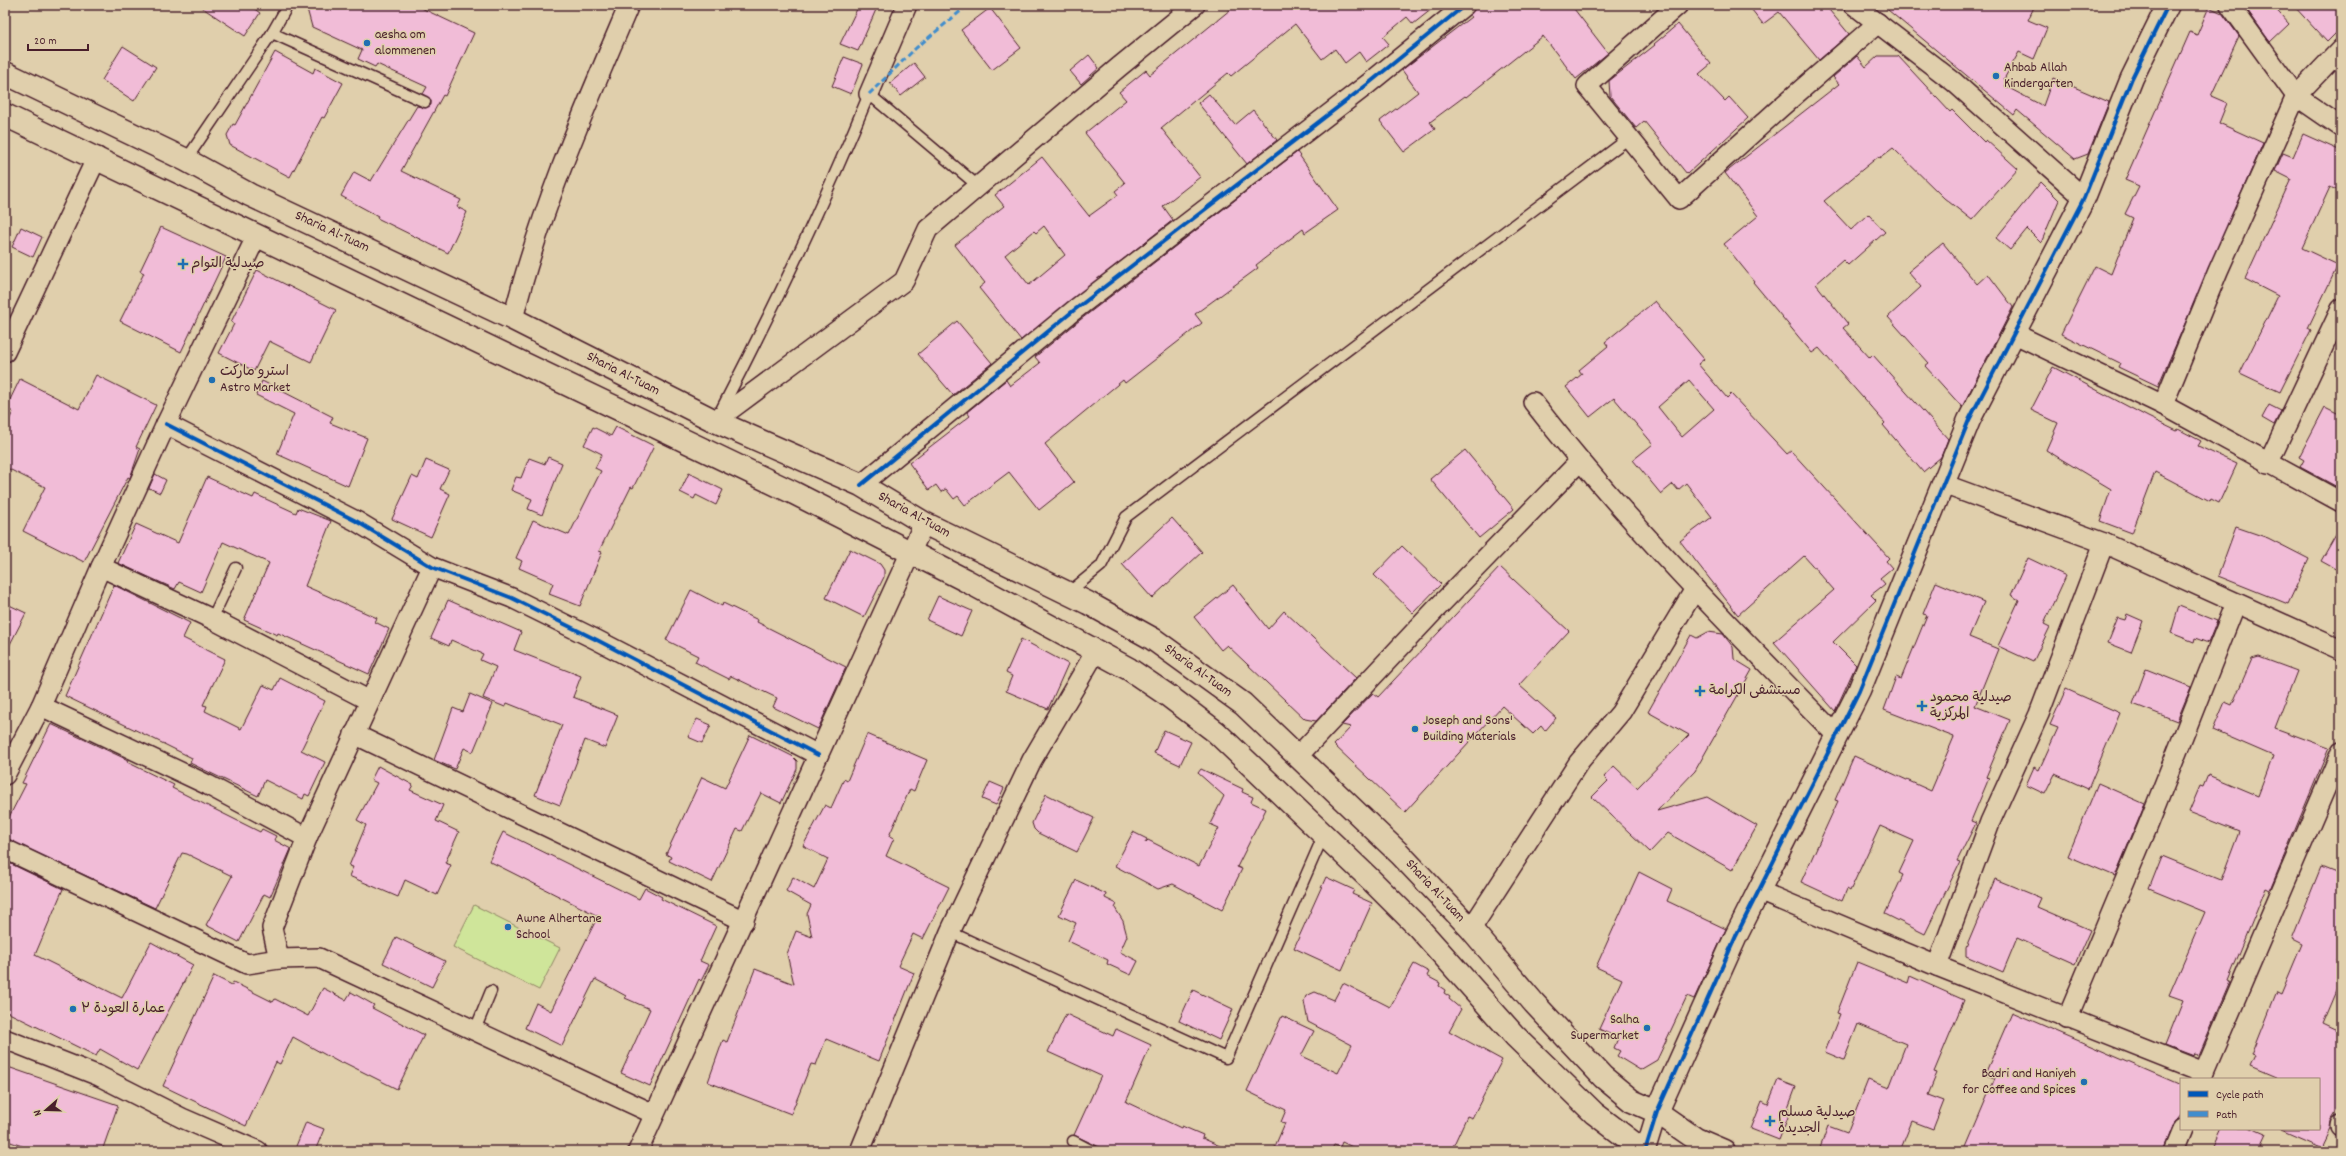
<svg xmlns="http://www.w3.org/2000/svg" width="2346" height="1156" font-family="Dekko,'Playpen Sans Arabic',sans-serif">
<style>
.green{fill:#cfe59a;stroke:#8c8262}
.building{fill:#f1bcd7;stroke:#4a1f2b;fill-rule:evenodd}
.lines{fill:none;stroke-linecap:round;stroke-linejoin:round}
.lane-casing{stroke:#4a1f2b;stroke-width:13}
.street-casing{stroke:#4a1f2b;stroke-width:22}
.secondary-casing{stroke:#4a1f2b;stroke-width:25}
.lane{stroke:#e0cfac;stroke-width:10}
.street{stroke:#e0cfac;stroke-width:19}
.secondary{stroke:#e0cfac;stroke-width:22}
.quiet{stroke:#418dcd;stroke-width:3;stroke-dasharray:6 3;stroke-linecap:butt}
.cycleway-casing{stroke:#e0cfac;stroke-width:6}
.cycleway{stroke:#0057b8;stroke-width:4}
.poi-dot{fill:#1f6fb2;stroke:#e0cfac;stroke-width:1.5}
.labels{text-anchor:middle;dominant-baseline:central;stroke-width:3;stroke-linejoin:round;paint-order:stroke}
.poi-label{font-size:14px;fill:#4a1f2b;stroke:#e0cfac;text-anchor:start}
.street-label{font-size:14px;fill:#4a1f2b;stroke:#e0cfac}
</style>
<rect width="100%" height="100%" fill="#e0cfac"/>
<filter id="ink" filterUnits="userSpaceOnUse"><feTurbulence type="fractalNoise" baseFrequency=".025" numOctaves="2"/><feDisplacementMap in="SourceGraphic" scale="8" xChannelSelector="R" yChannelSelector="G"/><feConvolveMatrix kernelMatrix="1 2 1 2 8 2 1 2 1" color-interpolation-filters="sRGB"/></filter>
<g filter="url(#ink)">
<path class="green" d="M474,905L560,948L539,990L453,947Z"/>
<g class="building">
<path d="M198,5H249L260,13L245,36Z"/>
<path d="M306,5H415L474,33L445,96L443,95L401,171L461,200L457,207L467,212L448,253L377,218L378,216L341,196L354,172L371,181L417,106L426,108L431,105V101L423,94L427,87L377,64L375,67L358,59L362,50L312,27Z"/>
<path d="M859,5H878L858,51L840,44Z"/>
<path d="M1236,5H1437L1413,24L1407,17L1383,37L1389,44L1366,62L1359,52L1345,63L1335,49L1322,59L1295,24L1231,76L1228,73L1161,128L1200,177L1163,206L1173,220L1021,340L979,288L985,283L955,245L1004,206L995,195L1042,157L1089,216L1118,195L1115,191L1125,183L1085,133L1126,100L1119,92L1146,70L1150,75ZM1044,226L1065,255L1029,285L1005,255L1034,231L1036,233Z"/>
<path d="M1476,5H1571L1608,53L1576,79L1543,36L1466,97L1465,96L1430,122L1435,129L1404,152L1380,121L1418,92L1402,70L1471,17L1470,15Z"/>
<path d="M1748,5H1825L1849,34L1819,60L1779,12L1763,24Z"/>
<path d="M1882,5H2035L2028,20L2047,28L2034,59L2019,52L2004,79L2008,82L2005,86L2043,106L2053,78L2109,102L2088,154L2075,159L2017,110L2014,115Z"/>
<path d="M2255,5H2272L2289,24L2270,42L2248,11Z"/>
<path d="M2293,5H2341V28L2327,42Z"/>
<path d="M2209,7L2222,13L2239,36L2211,96L2227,103L2219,123L2263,143L2158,386L2118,367L2120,363L2061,334L2095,266L2111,274L2133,218L2125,214L2139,186L2125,180L2190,32L2197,35Z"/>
<path d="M990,8L1021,48L992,70L961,30Z"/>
<path d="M1678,24L1711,64L1699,74L1725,101L1729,97L1748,118L1687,174L1644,121L1636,128L1610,96L1609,81L1655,45L1654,44Z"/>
<path d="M123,46L156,67L134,101L102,80Z"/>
<path d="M275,52L313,73L315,68L343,83L324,118L322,117L290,177L230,145L227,135L233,124L235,125Z"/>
<path d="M1089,55L1099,68L1081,84L1070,71Z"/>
<path d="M1857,56L1866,67L1878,56H1898L1950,112L1952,110L1984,142L1986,140L2018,169L1972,220L1944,198L1893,148L1880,158L1879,156L1824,201L1851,230L1868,214L1885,232L1848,265L1843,260L1816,284L1848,324L1843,328L1870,358L1873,355L1948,439L1941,457L1923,472L1883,425L1885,423L1819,348L1812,353L1753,282L1754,281L1724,244L1758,216L1725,173L1839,84L1833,77Z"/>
<path d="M844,57L863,64L851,94L832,86Z"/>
<path d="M914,63L925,77L901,96L890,83Z"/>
<path d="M1209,94L1235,125L1253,110L1277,140L1247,164L1198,103Z"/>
<path d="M2303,134L2341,151V192L2330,187L2302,248L2338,265L2308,328L2311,330L2280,392L2240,373L2278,296L2245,279L2291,179L2275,171L2283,153L2293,157Z"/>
<path d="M1297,152L1338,210L1305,233L1303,229L1256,265L1258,268L1195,314L1202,323L1125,383L1123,380L1045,444L1074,482L1039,510L1009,472L965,505L958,496L954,499L946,489L941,492L936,485L929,490L909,463L970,416L967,412L1006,380L1010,386L1040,363L1035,357L1080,320Z"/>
<path d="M2041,182L2059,200L2041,243L2027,229L2010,250L1996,238Z"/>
<path d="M21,227L42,237L33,257L12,247Z"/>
<path d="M161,227L226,257L181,352L120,321L144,273L140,271Z"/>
<path d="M1943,243L1977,284L1988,274L2013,307L1962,407L1925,366L1929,363L1888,317L1921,287L1908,272Z"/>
<path d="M257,270L336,310L311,362L269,341L254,371L219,353L234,324L231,322Z"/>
<path d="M1655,301L1704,359L1698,364L1727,398L1731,394L1787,454L1791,451L1889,558L1886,561L1892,568L1880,578L1885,584L1871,595L1876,600L1833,642L1856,665L1835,711L1774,642L1834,590L1804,556L1738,615L1680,541L1712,517L1686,483L1678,490L1673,484L1661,494L1633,460L1653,444L1614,398L1590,417L1566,387L1582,374L1579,370L1608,346L1605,342ZM1689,380L1714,409L1682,437L1658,407Z"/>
<path d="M957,321L992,363L953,395L918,354Z"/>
<path d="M2053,367L2148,417L2177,431L2178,429L2201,441L2198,446L2237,464L2219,503L2211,499L2210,501L2155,472L2132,533L2100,521L2111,489L2046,450L2058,423L2031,410Z"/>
<path d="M96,375L156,405L136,447L140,449L130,478L128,477L84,562L23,531L45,487L5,467V428L13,412L6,408L20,379L79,409Z"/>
<path d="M262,381L333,417L330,423L367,438L348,486L277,454L294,414L256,395Z"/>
<path d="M2269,405L2281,411L2274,425L2262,418Z"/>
<path d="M2325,407L2341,415V489L2300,467L2304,460L2299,457Z"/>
<path d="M593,427L611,436L616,427L654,446L633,488L631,487L599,551L602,552L580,606L549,594L553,583L519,568L522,561L516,558L533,520L569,535L601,471L595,468L602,454L584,445Z"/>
<path d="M1465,450L1514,509L1479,538L1430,479Z"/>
<path d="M548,457L562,463L542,515L528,509L532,499L511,490L516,477L521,478L529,458L545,464Z"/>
<path d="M426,460L449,470L440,489L450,494L431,537L392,519L412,476L418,479Z"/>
<path d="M689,473L723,490L716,505L696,495L694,499L680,492Z"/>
<path d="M155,474L166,480L160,493L149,488Z"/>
<path d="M207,477L253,498L255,494L296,513L298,508L331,521L305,586L377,618L375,622L389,629L369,674L278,633L277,635L244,620L269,563L223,542L201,592L179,582L175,589L118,563L136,524L178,543Z"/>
<path d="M1172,518L1202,552L1152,598L1122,564Z"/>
<path d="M2341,526V572L2321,561Z"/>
<path d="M2236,527L2268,538L2309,559L2288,604L2218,576Z"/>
<path d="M1402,546L1441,584L1413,613L1374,575Z"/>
<path d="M850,549L880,564L884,570V577L864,617L826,598Z"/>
<path d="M2028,558L2066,576L2044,624L2050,627L2033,662L1998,646L2019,600L2011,595Z"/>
<path d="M1500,567L1569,631L1519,685L1556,718L1545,731L1541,726L1533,734L1502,706L1405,812L1334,745L1351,727L1342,725L1373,693L1378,697Z"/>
<path d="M1936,582L1984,602L1969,637L1998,649L1975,706L2010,720L1986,777L1989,778L1971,821L1976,823L1957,861L1960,862L1925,934L1885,914L1903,875L1899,873L1914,841L1880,826L1850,891L1847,889L1842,901L1801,882L1838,801L1835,800L1854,756L1931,791L1954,737L1884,710L1896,677L1901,679L1927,615L1923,614Z"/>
<path d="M114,585L190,623L183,638L225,659L203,705L207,706L205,711L241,729L263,685L274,690L280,678L325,701L301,750L325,762L309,796L305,794L303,799L265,780L258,796L190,763L192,758L150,737L65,696Z"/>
<path d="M1233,585L1268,629L1284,611L1356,678L1316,721L1305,719L1227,645L1221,650L1194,617Z"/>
<path d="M691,590L722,606L723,603L758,620L757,622L846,667L818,729L773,707L777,698L731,676L729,679L695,662L698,656L666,640Z"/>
<path d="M938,596L972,611L961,636L927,620Z"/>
<path d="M448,600L521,632L514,650L581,676L573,697L618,715L605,748L585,740L560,805L535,795L562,725L507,703L505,707L483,698L496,667L480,660L483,654L451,640L449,646L431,638Z"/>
<path d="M5,603L26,613L5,654Z"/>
<path d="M2179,606L2217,621L2208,643L2195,638L2194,642L2171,633Z"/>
<path d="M2127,614L2143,621L2131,652L2108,643L2118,618L2125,620Z"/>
<path d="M1708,632L1723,634L1733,647L1734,659L1752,670L1695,771L1657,811L1707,797L1757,826L1732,870L1668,833L1650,852L1592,797L1608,781L1604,777L1614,766L1637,788L1689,735L1648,712L1691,635L1697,638Z"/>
<path d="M1021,639L1068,664L1048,709L1006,691L1012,676L1006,673Z"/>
<path d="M2259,657L2297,671L2275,728L2329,748L2270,890L2266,888L2228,981L2230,982L2199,1055L2195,1053L2194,1056L2165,1045L2183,1000L2169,995L2205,912L2149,889L2162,856L2221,880L2239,832L2189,812L2200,786L2203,787L2208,775L2258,796L2273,756L2213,730L2225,702L2232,705L2252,659Z"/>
<path d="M2146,669L2191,687L2177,721L2133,704Z"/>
<path d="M2066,689L2120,713L2088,789L2055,774L2045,794L2026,785L2034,767L2039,770L2058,728L2050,725Z"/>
<path d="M470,694L493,704L473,752L464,748L455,769L434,760L453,708L463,712Z"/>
<path d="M697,719L711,725L702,743L688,737Z"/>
<path d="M51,724L128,760L127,762L174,785L172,788L260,832L262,829L276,836L274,840L291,849L270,897L264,894L239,942L206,925L232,876L187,854L182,853L155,908L5,838V825L26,784L22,783Z"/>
<path d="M1164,730L1191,742L1180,765L1154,753Z"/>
<path d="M867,734L927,760L914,791L910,789L889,836L894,838L886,856L949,887L923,939L913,934L898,966L914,973L879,1061L826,1039L816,1065L811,1064L791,1114L708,1082L723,1040L727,1042L755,969L794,984L787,954L796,931L812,937L807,914L811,905L786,891L793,877L814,889L828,859L803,846L825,805L831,808L844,779L847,781Z"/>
<path d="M750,735L792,756L797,761V769L781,803L761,793L742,831L737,829L712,882L669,861L671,857L666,854L702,777L725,788Z"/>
<path d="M378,766L413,785L410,790L443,805L436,821L459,832L445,863L451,865L437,895L405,880L398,897L349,876L353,867L349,866L366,825L357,820L377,783L371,780Z"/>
<path d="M1201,769L1243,789L1242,792L1253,797L1251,802L1266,809L1237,867L1242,869L1222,910L1173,884L1158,889L1115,866L1133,832L1147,839L1145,843L1148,840L1199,866L1219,828L1210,824L1224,796L1198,773Z"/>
<path d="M990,782L1004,788L996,805L982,799Z"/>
<path d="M2098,783L2145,804L2115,876L2068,856Z"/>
<path d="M1046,794L1094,818L1077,852L1038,833L1034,829L1032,823Z"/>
<path d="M503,832L639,899L645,888L662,897L661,899L716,926L700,961L709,965L701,981L699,979L650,1086L621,1073L650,1009L625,998L626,996L595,979L562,1046L525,1028L536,1003L551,1011L598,916L489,861Z"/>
<path d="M5,861L63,889L35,955L122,998L151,942L193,965L137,1070L100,1049L96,1056L5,1011Z"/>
<path d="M2321,867L2341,875V948L2336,960L2341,963V979L2322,1024L2341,1033V1104L2331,1120L2330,1128L2319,1151V1146L2280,1129H2319V1079H2278L2250,1067L2255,1056L2252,1055L2277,992L2281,994L2302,944L2292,939Z"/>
<path d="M1639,872L1672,889L1667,901L1726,929L1694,999L1687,996L1657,1060L1640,1070L1617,1056L1620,1051L1614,1048L1618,1038L1599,1029L1622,979L1596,967Z"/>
<path d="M1326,877L1354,890L1352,894L1372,903L1342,970L1294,948Z"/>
<path d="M1995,879L2041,898L2037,907L2090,930L2075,964L2017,938L2003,972L1966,956V948Z"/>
<path d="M1076,880L1106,894L1105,898L1117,904L1115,908L1123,921L1127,936L1120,952L1138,961L1131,975L1107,964L1108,960L1068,941L1076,923L1059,915Z"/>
<path d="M396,937L445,961L432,987L383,963Z"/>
<path d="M1857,962L1908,983L1910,976L1964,1000L1934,1072L1937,1073L1928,1095L1944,1101L1933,1129L1912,1121L1900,1151H1819L1828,1126L1847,1133L1868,1080L1889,1088L1906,1044L1858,1024L1844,1060L1825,1052L1840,1014L1837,1013Z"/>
<path d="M1414,964L1429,972L1427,976L1440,983L1439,986L1445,990L1444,993L1450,997L1449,999L1461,1009L1449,1031L1502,1060L1472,1118L1467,1116L1451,1151H1361L1342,1142L1340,1147L1334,1145L1331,1151H1273L1285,1123L1281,1122L1286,1110L1247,1091L1282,1016L1314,1031L1301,1056L1338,1073L1352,1045L1308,1022L1304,1001L1306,996L1315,992L1334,1000L1343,983L1390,1007Z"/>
<path d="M214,976L232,985L233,982L273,1002L275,999L308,1016L323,988L346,1000L351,992L374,1005L372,1008L424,1035L397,1089L343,1062L342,1064L293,1037L280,1064L276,1062L246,1126L163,1086Z"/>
<path d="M1193,990L1233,1009L1219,1040L1179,1021Z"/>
<path d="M2012,1012L2181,1085V1114L2172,1125L2162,1151H1964L1995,1078L1985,1074Z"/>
<path d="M1066,1014L1113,1036L1116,1029L1151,1045L1126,1102L1181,1128L1182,1126L1203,1135L1202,1138L1231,1151H1108L1074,1135L1101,1076L1048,1052Z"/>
<path d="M5,1066L118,1105L102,1151H36L5,1140Z"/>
<path d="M1778,1080L1796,1087L1787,1111L1790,1112L1779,1140L1751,1129L1762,1101L1768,1104Z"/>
<path d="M306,1122L324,1129L315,1151H294Z"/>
<path d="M2222,1129H2248L2264,1136L2257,1151H2212Z"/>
</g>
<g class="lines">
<defs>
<g id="lane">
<path d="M272,33L425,102"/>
<path d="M186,160L272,33L288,5"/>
<path d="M720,412C774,308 824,203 869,94L978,186"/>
<path d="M1068,593L1101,566L1126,517L1629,138"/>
<path d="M212,619L236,568"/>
<path d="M950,932L1226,1058L1324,834"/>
<path d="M475,1030L491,991"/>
<path d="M1073,1141L1092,1151"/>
</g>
<g id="street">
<path d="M1678,5L1587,86L1679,199L1780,108L1878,23"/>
<path d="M1854,5L1954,82L2084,198"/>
<path d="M2230,5L2296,96L2341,127"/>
<path d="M2341,49L2296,96L2218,271L2163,405L2341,502"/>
<path d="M869,94L907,5"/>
<path d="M513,319C540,210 585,108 629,5"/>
<path d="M2015,334L2163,405"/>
<path d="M5,352L97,157"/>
<path d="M1533,402C1626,522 1731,627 1837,736"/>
<path d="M715,421L904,281L928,229L1119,67L1195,5"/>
<path d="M166,424L356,521L432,567L512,598L597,640L818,755"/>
<path d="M2268,464L2341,309"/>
<path d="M1943,484L2104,543L2341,650"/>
<path d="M861,485L1073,311L1368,84L1465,5"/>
<path d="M101,567L212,619L370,701"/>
<path d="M41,706L208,785L307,838"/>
<path d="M354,734L744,921"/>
<path d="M1298,756L1436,609L1579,462"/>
<path d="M5,775L41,706L101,567L166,424L257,235"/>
<path d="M5,849L247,964L279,959L319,958L654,1114"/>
<path d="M1759,891L1937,966L2204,1072"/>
<path d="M1471,929L1579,762L1621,712L1695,589"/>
<path d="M279,959L272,928L307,838L432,567"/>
<path d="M1937,966L1990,822L2039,714L2104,543"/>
<path d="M2067,1019L2147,828L2236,603"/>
<path d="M5,1039L99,1076L182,1118L258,1151"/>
<path d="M2201,1079L2341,752"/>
<path d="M2341,1125V1127"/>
<path d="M638,1151L924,523"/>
<path d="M860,1151L950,932L1032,760L1096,651"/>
<path d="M1645,1151L1657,1112"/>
<path d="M2173,1151L2182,1129"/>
</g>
<g id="secondary">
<path d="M5,73L186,160L250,195L513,319L715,421L861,485L924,523L1088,603L1153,639L1243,704L1400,854L1471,929L1534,1003L1603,1077L1632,1101L1657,1112L1696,1139L1724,1151"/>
<path d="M5,115L794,493L965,580L1129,669L1170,697L1216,732L1370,879L1418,927L1515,1036L1594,1113L1644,1151"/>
<path d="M1657,1112L1736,936L1859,691L1969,420L2084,198L2132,78L2168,5"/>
</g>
</defs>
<use href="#lane" class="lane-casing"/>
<use href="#street" class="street-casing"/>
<use href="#secondary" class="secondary-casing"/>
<use href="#lane" class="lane"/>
<use href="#street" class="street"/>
<use href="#secondary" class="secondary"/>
<path class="quiet" d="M869,94L916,48L968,5"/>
<defs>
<g id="cycleway">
<path d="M166,424L356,521L432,567L512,598L597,640L818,755"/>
<path d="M861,485L1073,311L1368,84L1465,5"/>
<path d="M1645,1151L1657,1112L1736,936L1859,691L1969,420L2084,198L2132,78L2168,5"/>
</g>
</defs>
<use href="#cycleway" class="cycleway-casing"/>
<use href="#cycleway" class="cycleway"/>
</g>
</g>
<g class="poi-dot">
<circle cx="367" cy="43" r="4"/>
<circle cx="1996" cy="76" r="4"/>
<path d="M181 258h4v4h4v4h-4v4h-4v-4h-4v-4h4z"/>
<circle cx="212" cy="380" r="4"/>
<path d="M1698 685h4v4h4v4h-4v4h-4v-4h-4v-4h4z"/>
<path d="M1920 700h4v4h4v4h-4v4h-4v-4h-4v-4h4z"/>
<circle cx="1415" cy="729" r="4"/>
<circle cx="508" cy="927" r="4"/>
<circle cx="73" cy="1009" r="4"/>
<circle cx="1647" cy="1028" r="4"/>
<circle cx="2084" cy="1082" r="4"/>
<path d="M1768 1115h4v4h4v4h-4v4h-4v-4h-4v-4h4z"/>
</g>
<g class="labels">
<g class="poi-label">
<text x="375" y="35">aesha om<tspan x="375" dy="16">alommenen</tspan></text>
<text x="2004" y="68">Ahbab Allah<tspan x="2004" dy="16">Kindergarten</tspan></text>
<text x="191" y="264">صيدلية التوام</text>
<text x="220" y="372">استرو ماركت<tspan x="220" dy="16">Astro Market</tspan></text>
<text x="1709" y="691">مستشفى الكرامة</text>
<text x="1930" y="698">صيدلية محمود<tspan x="1930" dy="16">المركزية</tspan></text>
<text x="1423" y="721">Joseph and Sons'<tspan x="1423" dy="16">Building Materials</tspan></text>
<text x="516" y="919">Awne Alhertane<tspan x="516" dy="16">School</tspan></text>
<text x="81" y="1009">عمارة العودة ٣</text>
<text x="1639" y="1020" text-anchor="end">Salha<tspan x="1639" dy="16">Supermarket</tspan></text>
<text x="2076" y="1074" text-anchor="end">Badri and Haniyeh<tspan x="2076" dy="16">for Coffee and Spices</tspan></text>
<text x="1778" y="1113">صيدلية مسلم<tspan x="1778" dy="16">الجديدة</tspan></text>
</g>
<g class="street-label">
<text transform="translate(332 232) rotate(25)">Sharia Al-Tuam</text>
<text transform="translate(623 374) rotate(27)">Sharia Al-Tuam</text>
<text transform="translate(914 515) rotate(29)">Sharia Al-Tuam</text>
<text transform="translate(1198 671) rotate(36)">Sharia Al-Tuam</text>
<text transform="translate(1435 891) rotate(47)">Sharia Al-Tuam</text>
</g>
</g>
<rect width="2346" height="1156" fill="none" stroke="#e0cfac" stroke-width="20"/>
<rect x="10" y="10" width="2326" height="1136" fill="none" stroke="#4a1f2b" stroke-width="1.5" filter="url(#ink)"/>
<rect x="2180" y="1078" width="140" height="52" fill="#e0cfac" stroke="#a48978"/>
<rect x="2188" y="1091" width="20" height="6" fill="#0057b8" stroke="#a48978"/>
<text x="2216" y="1098" font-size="12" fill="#4a1f2b">Cycle path</text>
<rect x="2188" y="1111" width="20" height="6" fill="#418dcd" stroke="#a48978"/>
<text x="2216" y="1118" font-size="12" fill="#4a1f2b">Path</text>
<g transform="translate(46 1110) rotate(250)" stroke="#e0cfac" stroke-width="3" paint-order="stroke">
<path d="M0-3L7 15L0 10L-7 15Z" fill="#4a1f2b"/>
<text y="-6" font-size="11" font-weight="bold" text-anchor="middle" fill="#4a1f2b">N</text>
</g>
<path d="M28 44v6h60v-6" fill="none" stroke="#4a1f2b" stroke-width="2"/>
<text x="34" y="44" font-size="12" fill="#4a1f2b" stroke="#e0cfac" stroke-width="3" paint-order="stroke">20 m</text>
</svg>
